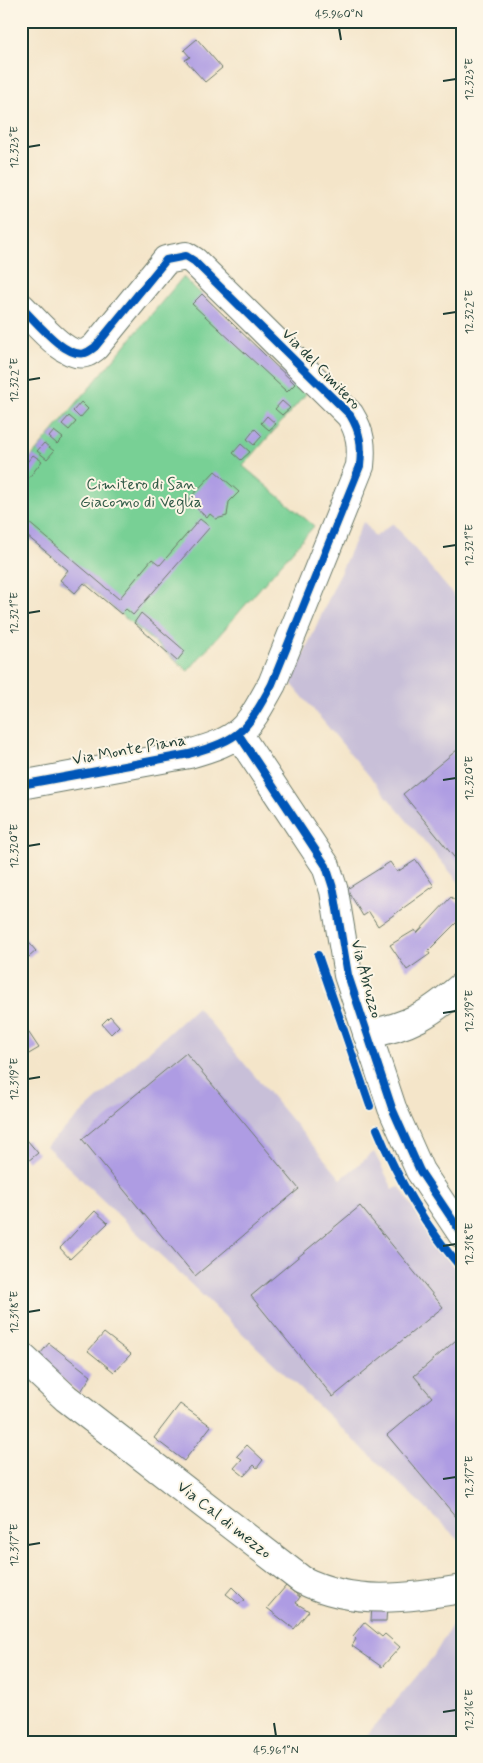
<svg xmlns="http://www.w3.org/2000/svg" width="483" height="1763" font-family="Mynerve,sans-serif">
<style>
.industrial{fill:#c8bfd8}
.green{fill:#78d095;stroke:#4c8664}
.building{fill:#ae9ce3}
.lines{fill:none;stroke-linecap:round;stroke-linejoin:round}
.minor-casing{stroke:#6a7868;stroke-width:30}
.minor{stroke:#fff;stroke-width:28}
.cycleway-casing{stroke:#fcf5e5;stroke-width:11}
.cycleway{stroke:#0057b8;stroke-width:8}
.ticks{fill:none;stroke:#1f3d34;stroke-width:2}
.labels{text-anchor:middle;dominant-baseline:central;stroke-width:4;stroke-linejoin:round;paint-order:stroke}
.street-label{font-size:16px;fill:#1f3d34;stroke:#fcf5e5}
.park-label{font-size:16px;fill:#315a47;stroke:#fcf5e5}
.neatline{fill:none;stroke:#1f3d34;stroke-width:2}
.ticks-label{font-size:12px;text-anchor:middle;fill:#1f3d34}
</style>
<rect width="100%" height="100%" fill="#fcf5e5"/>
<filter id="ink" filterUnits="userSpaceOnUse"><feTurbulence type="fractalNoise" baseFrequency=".02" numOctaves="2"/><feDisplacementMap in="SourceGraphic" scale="10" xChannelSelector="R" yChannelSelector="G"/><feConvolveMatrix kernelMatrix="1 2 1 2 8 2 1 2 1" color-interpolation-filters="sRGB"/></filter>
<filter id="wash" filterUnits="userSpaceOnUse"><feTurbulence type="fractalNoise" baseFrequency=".0096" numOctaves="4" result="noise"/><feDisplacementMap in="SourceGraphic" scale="20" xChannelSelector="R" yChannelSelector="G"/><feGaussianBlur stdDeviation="1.12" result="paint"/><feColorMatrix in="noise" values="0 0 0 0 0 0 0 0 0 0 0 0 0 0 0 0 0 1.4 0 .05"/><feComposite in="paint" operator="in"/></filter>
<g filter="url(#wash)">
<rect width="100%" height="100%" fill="#f4e5c9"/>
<g class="industrial">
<path d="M363,522L366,524L375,537L393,523L462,605V886L291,683Z"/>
<path d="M197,1007L341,1179L374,1152L393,1189L400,1187L427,1232L462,1277V1543L46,1146Z"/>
<path d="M462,1608V1742H361L433,1657Z"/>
</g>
<path class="green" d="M183,277L306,394L243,466L314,526L188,671L84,583L75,593L60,580L68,570L21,531V469Z"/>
<g id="blocks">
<g class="building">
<path d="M197,39L222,68L205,82L185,60L190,57L184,50Z"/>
<path d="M202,294L295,384L287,392L192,304Z"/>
<path d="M282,401L290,408L282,415L275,409Z"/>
<path d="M81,402L88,409L80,418L73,411Z"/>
<path d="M69,416L76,422L69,430L62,424Z"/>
<path d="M267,416L276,424L269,430L261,423Z"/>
<path d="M255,429L262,436L254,445L247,439Z"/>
<path d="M54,431L63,438L57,444L49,437Z"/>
<path d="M44,443L54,451L47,459L37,451Z"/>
<path d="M241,444L250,452L241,460L233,453Z"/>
<path d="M33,455L42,461L21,488V469Z"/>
<path d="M215,471L239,492L229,502L227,516L216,519L210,514L207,518L188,500Z"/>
<path d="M21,516L119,599L152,559L160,565L200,519L210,527L133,615L126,609L121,614L84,583L75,593L60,580L68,570L21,531Z"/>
<path d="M141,613L185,651L177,661L134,623Z"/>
<path d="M462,746V867L403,794Z"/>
<path d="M416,860L434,886L378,926L369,912L363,916L347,889L390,862L397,872Z"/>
<path d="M451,897L462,906V917L428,951L430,954L407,970L390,945L415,930L417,933Z"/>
<path d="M21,933L36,951L29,957L21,948Z"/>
<path d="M110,1016L119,1026L111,1034L102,1024Z"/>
<path d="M21,1030L23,1032L27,1030L39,1048L27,1055L21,1048Z"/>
<path d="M186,1053L299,1189L195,1276L82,1139Z"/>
<path d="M27,1140L38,1153L28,1161L21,1152V1145Z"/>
<path d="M360,1206L443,1307L333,1397L251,1296Z"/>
<path d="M95,1211L108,1223L70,1259L60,1248Z"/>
<path d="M104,1333L131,1354L114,1372L88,1351Z"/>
<path d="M462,1335V1524L387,1435L432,1397L414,1376Z"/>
<path d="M49,1343L91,1376L80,1393L37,1358Z"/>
<path d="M180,1404L211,1426L184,1461L154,1438Z"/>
<path d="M247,1445L263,1460L257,1468L254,1465L244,1476L234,1468L242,1459L237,1456Z"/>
<path d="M286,1586L300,1597L296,1603L309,1611L294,1629L267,1608Z"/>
<path d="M232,1587L245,1600L239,1604L226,1594Z"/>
<path d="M372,1605L387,1607L386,1621H371Z"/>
<path d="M364,1622L382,1637L385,1634L400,1647L382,1667L352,1646L356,1639L353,1636Z"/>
</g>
</g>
</g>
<g filter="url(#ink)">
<use href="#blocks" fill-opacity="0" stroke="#6a7868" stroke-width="1"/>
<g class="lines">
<defs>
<g id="minor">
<path d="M21,307C35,320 65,359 85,353C89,352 92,349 95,347L166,260L186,256L194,261L350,415C361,433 362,446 360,466L272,684C246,731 242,739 189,754L21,785"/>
<path d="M239,735L326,866L334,891L348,975L392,1108L420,1171L462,1234"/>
<path d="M367,1034C409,1027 430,1014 462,986"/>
<path d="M21,1356L66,1398L302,1580C355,1606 406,1598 462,1589"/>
</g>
</defs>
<use href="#minor" class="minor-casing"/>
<use href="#minor" class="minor"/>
<defs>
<g id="cycleway">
<path d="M21,307C35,320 65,359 85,353C89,352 92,349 95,347L166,260L186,256L194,261L350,415C361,433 362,446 360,466L272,684C246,731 242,739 189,754L21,785"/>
<path d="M239,735L326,866L334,891L348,975L392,1108L420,1171L462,1234"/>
<path d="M318,955L370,1106"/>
<path d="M377,1129C398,1180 426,1227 462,1269"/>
</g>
</defs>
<use href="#cycleway" class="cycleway-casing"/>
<use href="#cycleway" class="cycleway"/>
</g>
</g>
<path class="ticks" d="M339,28L341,40M443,81L456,79M28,147L40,145M443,314L456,312M28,380L40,378M443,547L456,545M28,613L40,611M443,780L456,778M28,846L40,844M443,1013L456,1011M28,1079L40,1077M443,1246L456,1244M28,1312L40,1310M443,1479L456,1477M28,1545L40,1543M443,1712L456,1710M274,1723L276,1736"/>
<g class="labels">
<g class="street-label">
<text transform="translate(321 369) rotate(46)">Via del Cimitero</text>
<text transform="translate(129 750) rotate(-10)">Via Monte Piana</text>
<text transform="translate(366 979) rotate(75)">Via Abruzzo</text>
<text transform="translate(224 1520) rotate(38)">Via Cal di mezzo</text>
</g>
<g class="park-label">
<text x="141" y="484">Cimitero di San<tspan x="141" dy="18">Giacomo di Veglia</tspan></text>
</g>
</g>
<rect width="483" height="1763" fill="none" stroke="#fcf5e5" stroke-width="55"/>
<rect x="28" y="28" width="428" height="1708" class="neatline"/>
<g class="ticks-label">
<text x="339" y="18">45.960°N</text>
<text transform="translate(469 79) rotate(-90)" y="4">12.323°E</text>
<text transform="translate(14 147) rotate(-90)" y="4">12.323°E</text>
<text transform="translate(469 312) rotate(-90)" y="4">12.322°E</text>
<text transform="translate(14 380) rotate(-90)" y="4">12.322°E</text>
<text transform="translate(469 545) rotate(-90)" y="4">12.321°E</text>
<text transform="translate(14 613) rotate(-90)" y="4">12.321°E</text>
<text transform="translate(469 778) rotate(-90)" y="4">12.320°E</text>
<text transform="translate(14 846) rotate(-90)" y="4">12.320°E</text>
<text transform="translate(469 1011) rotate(-90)" y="4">12.319°E</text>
<text transform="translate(14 1079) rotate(-90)" y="4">12.319°E</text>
<text transform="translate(469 1244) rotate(-90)" y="4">12.318°E</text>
<text transform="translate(14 1312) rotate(-90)" y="4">12.318°E</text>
<text transform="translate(469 1477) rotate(-90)" y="4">12.317°E</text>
<text transform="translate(14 1545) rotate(-90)" y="4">12.317°E</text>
<text transform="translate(469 1710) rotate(-90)" y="4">12.316°E</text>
<text x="276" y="1754">45.961°N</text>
</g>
</svg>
